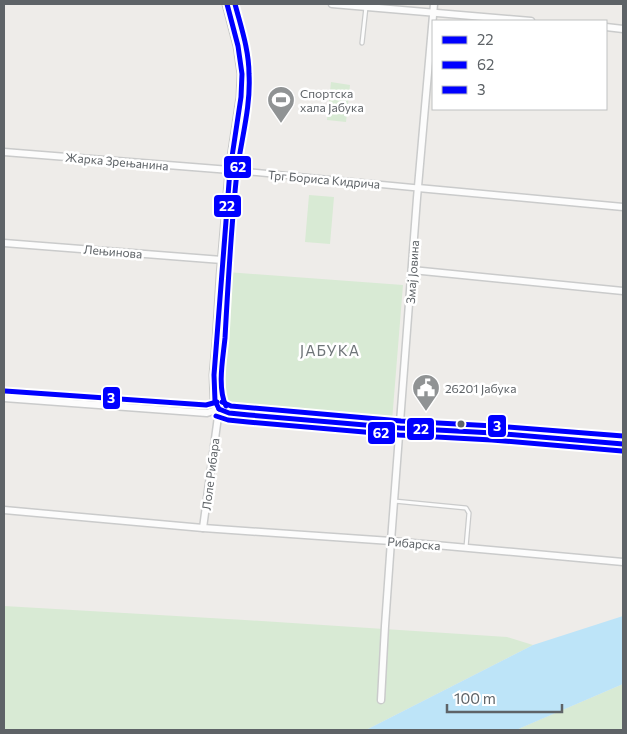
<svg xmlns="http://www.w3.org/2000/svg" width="627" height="734" font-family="Commissioner,sans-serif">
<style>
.green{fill:#d8ead4}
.water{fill:#bde4f8}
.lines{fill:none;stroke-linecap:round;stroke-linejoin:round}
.service-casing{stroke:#cacbcb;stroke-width:5.5}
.pedestrian-casing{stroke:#cacbcb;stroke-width:8}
.minor-casing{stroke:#cacbcb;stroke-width:9}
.secondary-casing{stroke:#c8c9c8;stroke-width:11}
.service{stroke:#fcfcfc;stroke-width:3}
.pedestrian{stroke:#fcfcfc;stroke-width:5}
.minor{stroke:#fcfcfc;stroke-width:6}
.secondary{stroke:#fcfcfc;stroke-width:9}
.bus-1-casing{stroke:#fff;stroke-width:9}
.bus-2-casing{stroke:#fff;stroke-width:9}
.bus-3-casing{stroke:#fff;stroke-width:9}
.bus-1{stroke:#00f;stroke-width:5}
.bus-2{stroke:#00f;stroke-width:5}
.bus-3{stroke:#00f;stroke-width:5}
.bus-dot{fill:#5e6367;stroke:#fff;stroke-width:2}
.labels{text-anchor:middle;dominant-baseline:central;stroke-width:5;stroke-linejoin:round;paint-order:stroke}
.poi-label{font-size:12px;fill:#5e6367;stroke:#fff;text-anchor:start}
.street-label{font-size:12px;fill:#5e6367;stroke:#fff}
.quarter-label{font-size:15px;letter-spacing:1px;fill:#6f7579;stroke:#fff}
.line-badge{stroke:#fff;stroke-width:2}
.badge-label{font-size:14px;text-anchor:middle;font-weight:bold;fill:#fff}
</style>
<rect width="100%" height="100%" fill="#eeece9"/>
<g class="green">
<path d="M331,82L350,85L346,122L327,120Z"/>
<path d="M309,195L334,197L330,244L305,242Z"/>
<path d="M227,272L403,285L392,421L230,409L222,405L218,396Z"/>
<path d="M4,606L245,620L507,637L533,645L366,730H4Z"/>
<path d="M623,684V730H516L525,726Z"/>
</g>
<path class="water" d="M623,616V684L516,730H366L533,645Z"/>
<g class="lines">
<defs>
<g id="service">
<path d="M362,43L366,7"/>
<path d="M394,501L466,508L469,513L466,547"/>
</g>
<path id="pedestrian" d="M230,170L418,188"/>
<g id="minor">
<path d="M332,4L531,21"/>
<path d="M606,27L623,29"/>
<path d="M4,152L230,170"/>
<path d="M418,188L623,207"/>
<path d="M4,243L222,260"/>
<path d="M412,270L623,291"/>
<path d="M4,398L207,413L219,409L203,528"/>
<path d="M4,510L203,528L391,541L623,562"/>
<path d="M381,700L385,626L391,541L417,198L434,4"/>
</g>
<path id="secondary" d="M227,4L238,46L242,74L241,97L230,170L221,276L217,341L214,375L215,401L219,409L229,413L249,415L400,428L493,433L623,444"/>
</defs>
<use href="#service" class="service-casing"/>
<use href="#pedestrian" class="pedestrian-casing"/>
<use href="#minor" class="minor-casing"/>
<use href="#secondary" class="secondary-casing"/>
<use href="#service" class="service"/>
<use href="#pedestrian" class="pedestrian"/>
<use href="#minor" class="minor"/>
<use href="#secondary" class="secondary"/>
<defs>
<g id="bus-1">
<path d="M219,409L215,401L214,375L230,170L241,97L242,74L238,46L227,4"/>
<path d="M219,409L229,413L249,415L400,428L493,433L623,444"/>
</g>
<g id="bus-2">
<path d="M226,406C217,388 223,358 225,338C228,283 231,227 237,172C241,140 251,107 249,74C249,50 241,27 235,4"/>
<path d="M216,416L228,420L248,422L399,435L492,440L622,451"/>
</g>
<g id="bus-3">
<path d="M5,391L206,405L217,402"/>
<path d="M222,402L231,406L401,421L494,426L623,436"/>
</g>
</defs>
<use href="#bus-1" class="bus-1-casing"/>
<use href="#bus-2" class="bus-2-casing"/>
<use href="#bus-3" class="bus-3-casing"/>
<use href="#bus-1" class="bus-1"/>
<use href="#bus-2" class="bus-2"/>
<use href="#bus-3" class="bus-3"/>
</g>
<defs>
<symbol id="stadium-pin" viewBox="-11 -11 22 30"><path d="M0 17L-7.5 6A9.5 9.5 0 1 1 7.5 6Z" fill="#909394" stroke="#fff"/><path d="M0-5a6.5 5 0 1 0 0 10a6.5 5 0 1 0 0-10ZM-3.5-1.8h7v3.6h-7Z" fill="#fff"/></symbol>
<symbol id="civic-pin" viewBox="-11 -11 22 30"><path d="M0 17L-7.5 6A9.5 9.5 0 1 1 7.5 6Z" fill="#909394" stroke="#fff"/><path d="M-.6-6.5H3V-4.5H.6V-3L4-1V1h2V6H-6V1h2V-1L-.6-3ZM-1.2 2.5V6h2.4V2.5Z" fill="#fff"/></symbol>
</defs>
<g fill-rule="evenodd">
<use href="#stadium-pin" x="265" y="84" width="32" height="43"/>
<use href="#civic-pin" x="410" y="372" width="32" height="43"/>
</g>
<circle class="bus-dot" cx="461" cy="424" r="4.5"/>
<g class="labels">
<g class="poi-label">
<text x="300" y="93">Спортска<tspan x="300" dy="14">хала Јабука</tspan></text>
<text x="445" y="388">26201 Јабука</text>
</g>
<g class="street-label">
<text transform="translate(117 161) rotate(5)">Жарка Зрењанина</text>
<text transform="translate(324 179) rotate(5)">Трг Бориса Кидрича</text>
<text transform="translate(113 251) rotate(5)">Лењинова</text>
<text transform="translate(412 272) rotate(-86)">Змај Јовина</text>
<text transform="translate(210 474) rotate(-83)">Лоле Рибара</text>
<text transform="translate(414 543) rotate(5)">Рибарска</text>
</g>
<g class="quarter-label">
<text x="330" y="350">ЈАБУКА</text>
</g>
</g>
<g class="line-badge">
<rect x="223" y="155" width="29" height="24" rx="5" fill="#00f"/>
<rect x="213" y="194" width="29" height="24" rx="5" fill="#00f"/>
<rect x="102" y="386" width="19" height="24" rx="5" fill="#00f"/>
<rect x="487" y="414" width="20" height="24" rx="5" fill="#00f"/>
<rect x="406" y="417" width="29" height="24" rx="5" fill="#00f"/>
<rect x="367" y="421" width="29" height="24" rx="5" fill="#00f"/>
</g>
<g class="badge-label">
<text x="238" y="172">62</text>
<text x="227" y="211">22</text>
<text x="111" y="403">3</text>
<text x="497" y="431">3</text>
<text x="421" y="434">22</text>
<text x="381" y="438">62</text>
</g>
<rect width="627" height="734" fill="none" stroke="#5e6367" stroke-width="10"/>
<rect x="432" y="20" width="175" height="90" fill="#ffffff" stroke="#bfc1c2"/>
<rect x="442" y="36" width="25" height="8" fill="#0000ff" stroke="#bfc1c2"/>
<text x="477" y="45" font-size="15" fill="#5e6367">22</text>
<rect x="442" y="61" width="25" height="8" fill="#0000ff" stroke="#bfc1c2"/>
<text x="477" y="70" font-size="15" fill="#5e6367">62</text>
<rect x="442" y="86" width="25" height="8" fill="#0000ff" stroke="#bfc1c2"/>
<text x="477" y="95" font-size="15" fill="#5e6367">3</text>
<path d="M447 704v8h115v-8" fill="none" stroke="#5e6367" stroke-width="2.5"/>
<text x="454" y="704" font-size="15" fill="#5e6367" stroke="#ffffff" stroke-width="4" paint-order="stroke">100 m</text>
</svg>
